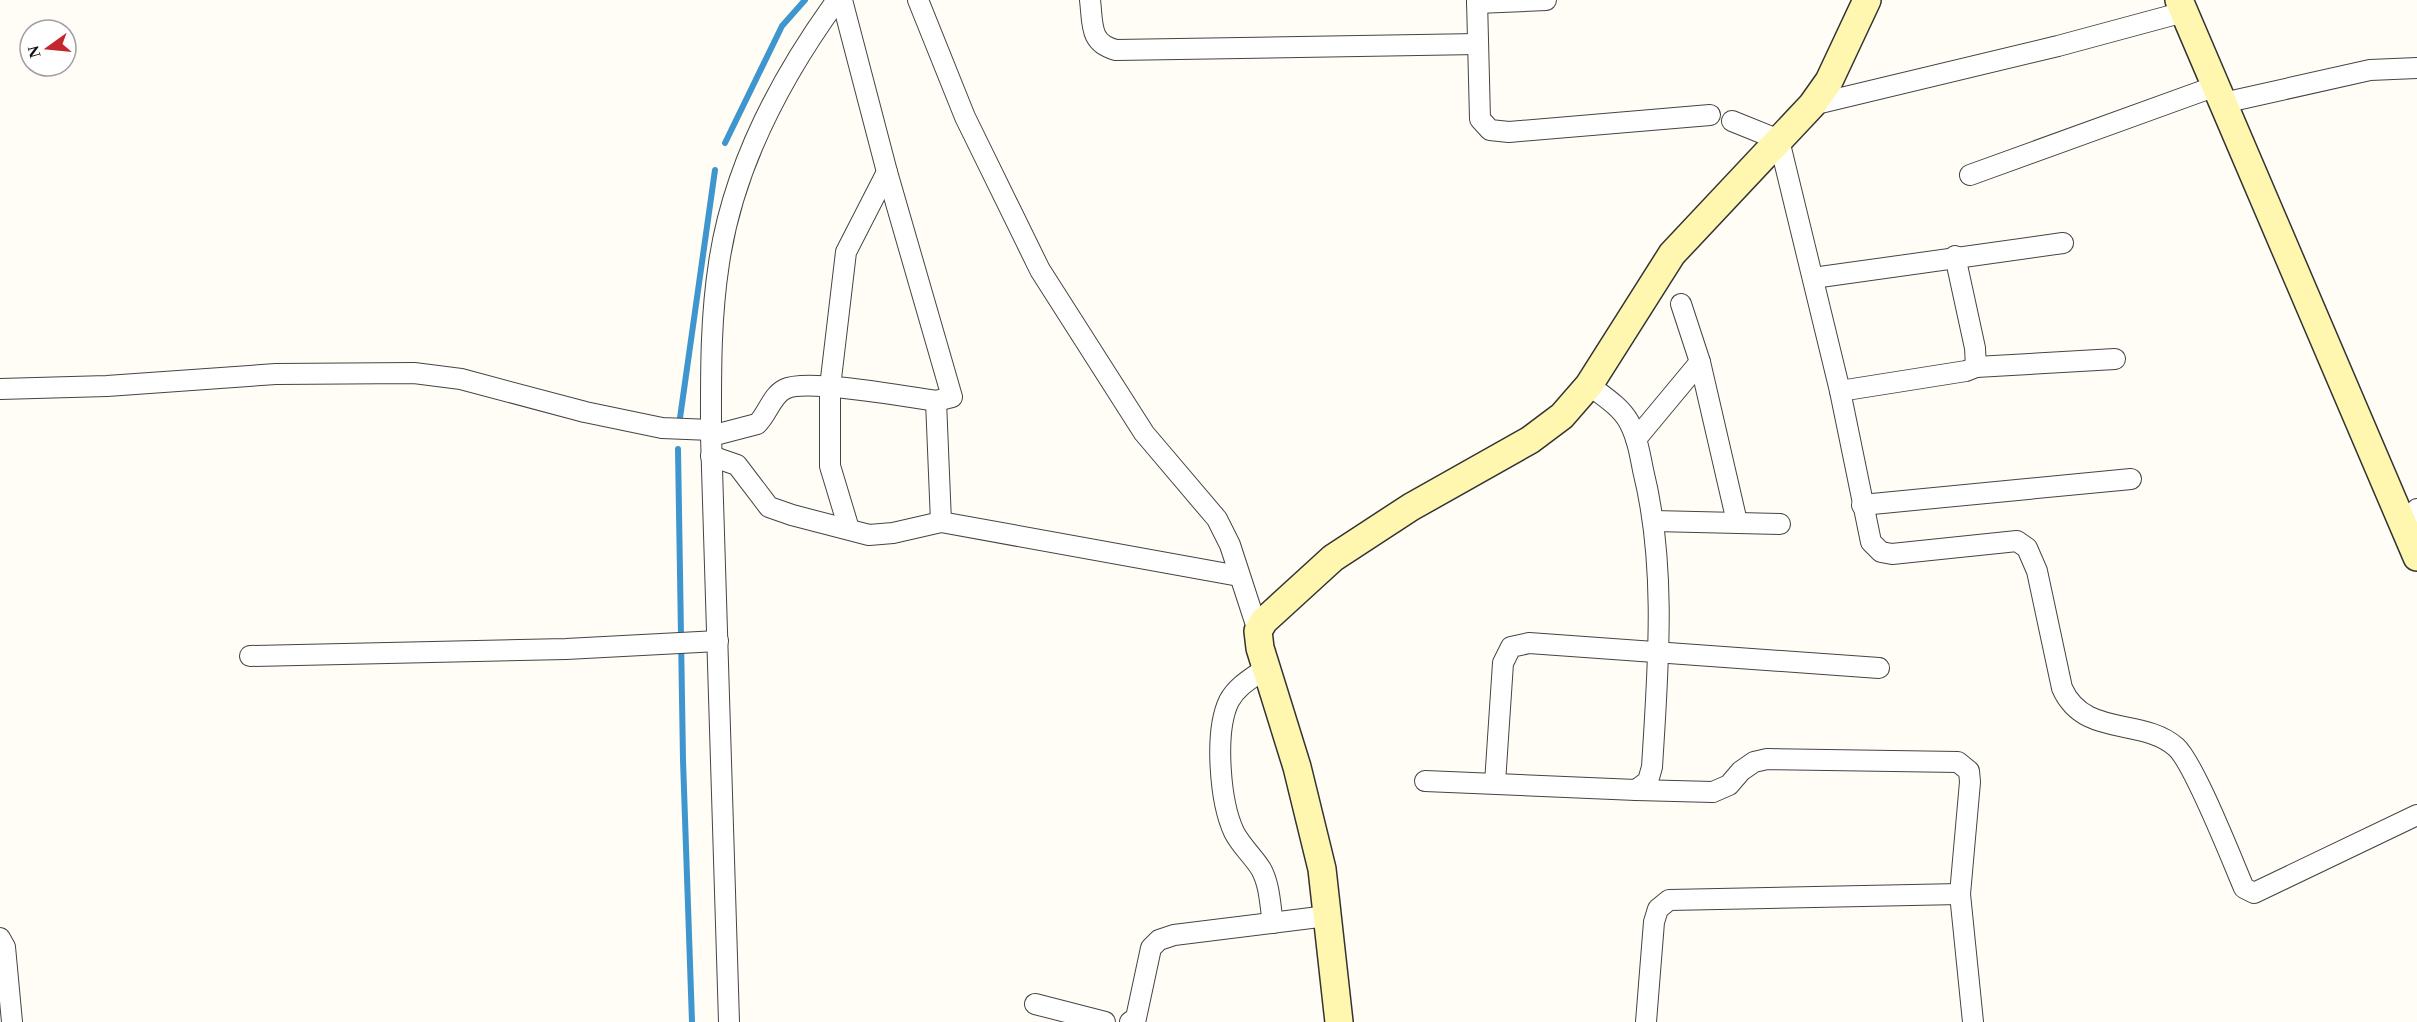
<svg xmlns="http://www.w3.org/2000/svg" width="2417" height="1022" font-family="'Times New Roman',serif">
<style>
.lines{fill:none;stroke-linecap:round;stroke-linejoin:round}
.stream{stroke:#3f96cf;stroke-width:6}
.street-casing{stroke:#444;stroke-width:22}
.secondary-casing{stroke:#333;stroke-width:30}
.street{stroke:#fff;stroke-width:20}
.secondary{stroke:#fff6b0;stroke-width:27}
</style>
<rect width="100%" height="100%" fill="#fffdf5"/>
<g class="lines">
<g class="stream">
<path d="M725,143L782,26L805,0"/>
<path d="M680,418L715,170"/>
<path d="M678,449L683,760L692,1022"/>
</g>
<defs>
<g id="street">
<path d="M918,0L965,117L1040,270L1144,433L1217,519L1230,545L1258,631"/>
<path d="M1090,0C1093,24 1089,43 1116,50L1478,44"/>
<path d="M1477,0L1480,119L1490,130L1509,132L1710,115"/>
<path d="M1477,3L1546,0"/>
<path d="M2223,103L2370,70L2417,68"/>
<path d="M1812,105L2058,46L2184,12"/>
<path d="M1732,121L1779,140L1840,391L1871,542L1881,552L1892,554L2017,541L2027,548L2037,571L2062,688C2084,738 2142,717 2176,747C2194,763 2232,860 2244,888L2254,893L2417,815"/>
<path d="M1970,175L2216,86"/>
<path d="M1813,278L2063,243"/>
<path d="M1681,304L1700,362L1737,522"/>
<path d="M1976,367L2115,359"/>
<path d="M0,389L107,386L276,374L414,373L461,379L585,412L662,428L711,430"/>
<path d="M1840,391L1966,371L1976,367L1975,348L1955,256"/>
<path d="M936,401L941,522"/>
<path d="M711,436L757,424C767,415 772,395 785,389C806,378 908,397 936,401L952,397L887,172L842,0"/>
<path d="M1636,439L1700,362"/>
<path d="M711,456L737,465L769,507L792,515L869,535L893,533L941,522L1239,576"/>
<path d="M1862,505L2131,479"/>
<path d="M1654,521L1780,524"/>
<path d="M2403,524L2417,509"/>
<path d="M849,529L830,466V387L846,252L887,172"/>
<path d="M250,656L566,649L718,641"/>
<path d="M1266,668C1252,678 1237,686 1229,701C1214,732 1220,802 1234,832C1241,846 1253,856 1261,869C1270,885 1270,906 1273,923"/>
<path d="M1425,781L1636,790L1648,781L1652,767C1658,669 1667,566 1643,470C1640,454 1637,437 1629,422C1620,406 1603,396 1589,385"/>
<path d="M1495,783L1503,663L1511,647L1529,643L1879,668"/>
<path d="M1636,790L1713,792L1729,785L1741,771L1754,762L1767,759L1958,762L1969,771L1970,782L1960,894L1973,1022"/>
<path d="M0,938L5,947L12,1022"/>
<path d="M1035,1004L1105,1022"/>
<path d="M729,1022L711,436C711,378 710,321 719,263C733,168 781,77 837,0"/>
<path d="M1130,1022L1136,1018L1151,948L1159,940L1174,935L1327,916"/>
<path d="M1646,1022L1654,922L1658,909L1669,900L1960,894"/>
</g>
<g id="secondary">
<path d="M2179,0L2417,557"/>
<path d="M1339,1022L1322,869L1297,767L1260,648L1258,631L1264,621L1333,558L1411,507L1530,440L1562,416L1589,385L1672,254L1812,105L1829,81L1867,0"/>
</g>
</defs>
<use href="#street" class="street-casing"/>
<use href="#secondary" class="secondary-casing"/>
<use href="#street" class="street"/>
<use href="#secondary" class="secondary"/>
</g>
<g transform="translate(48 48) rotate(255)"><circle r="28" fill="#ffffff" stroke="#a0a0a0" stroke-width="1.5"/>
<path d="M0-4.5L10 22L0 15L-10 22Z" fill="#c4262e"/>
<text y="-9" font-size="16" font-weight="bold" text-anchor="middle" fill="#111111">N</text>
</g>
</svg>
